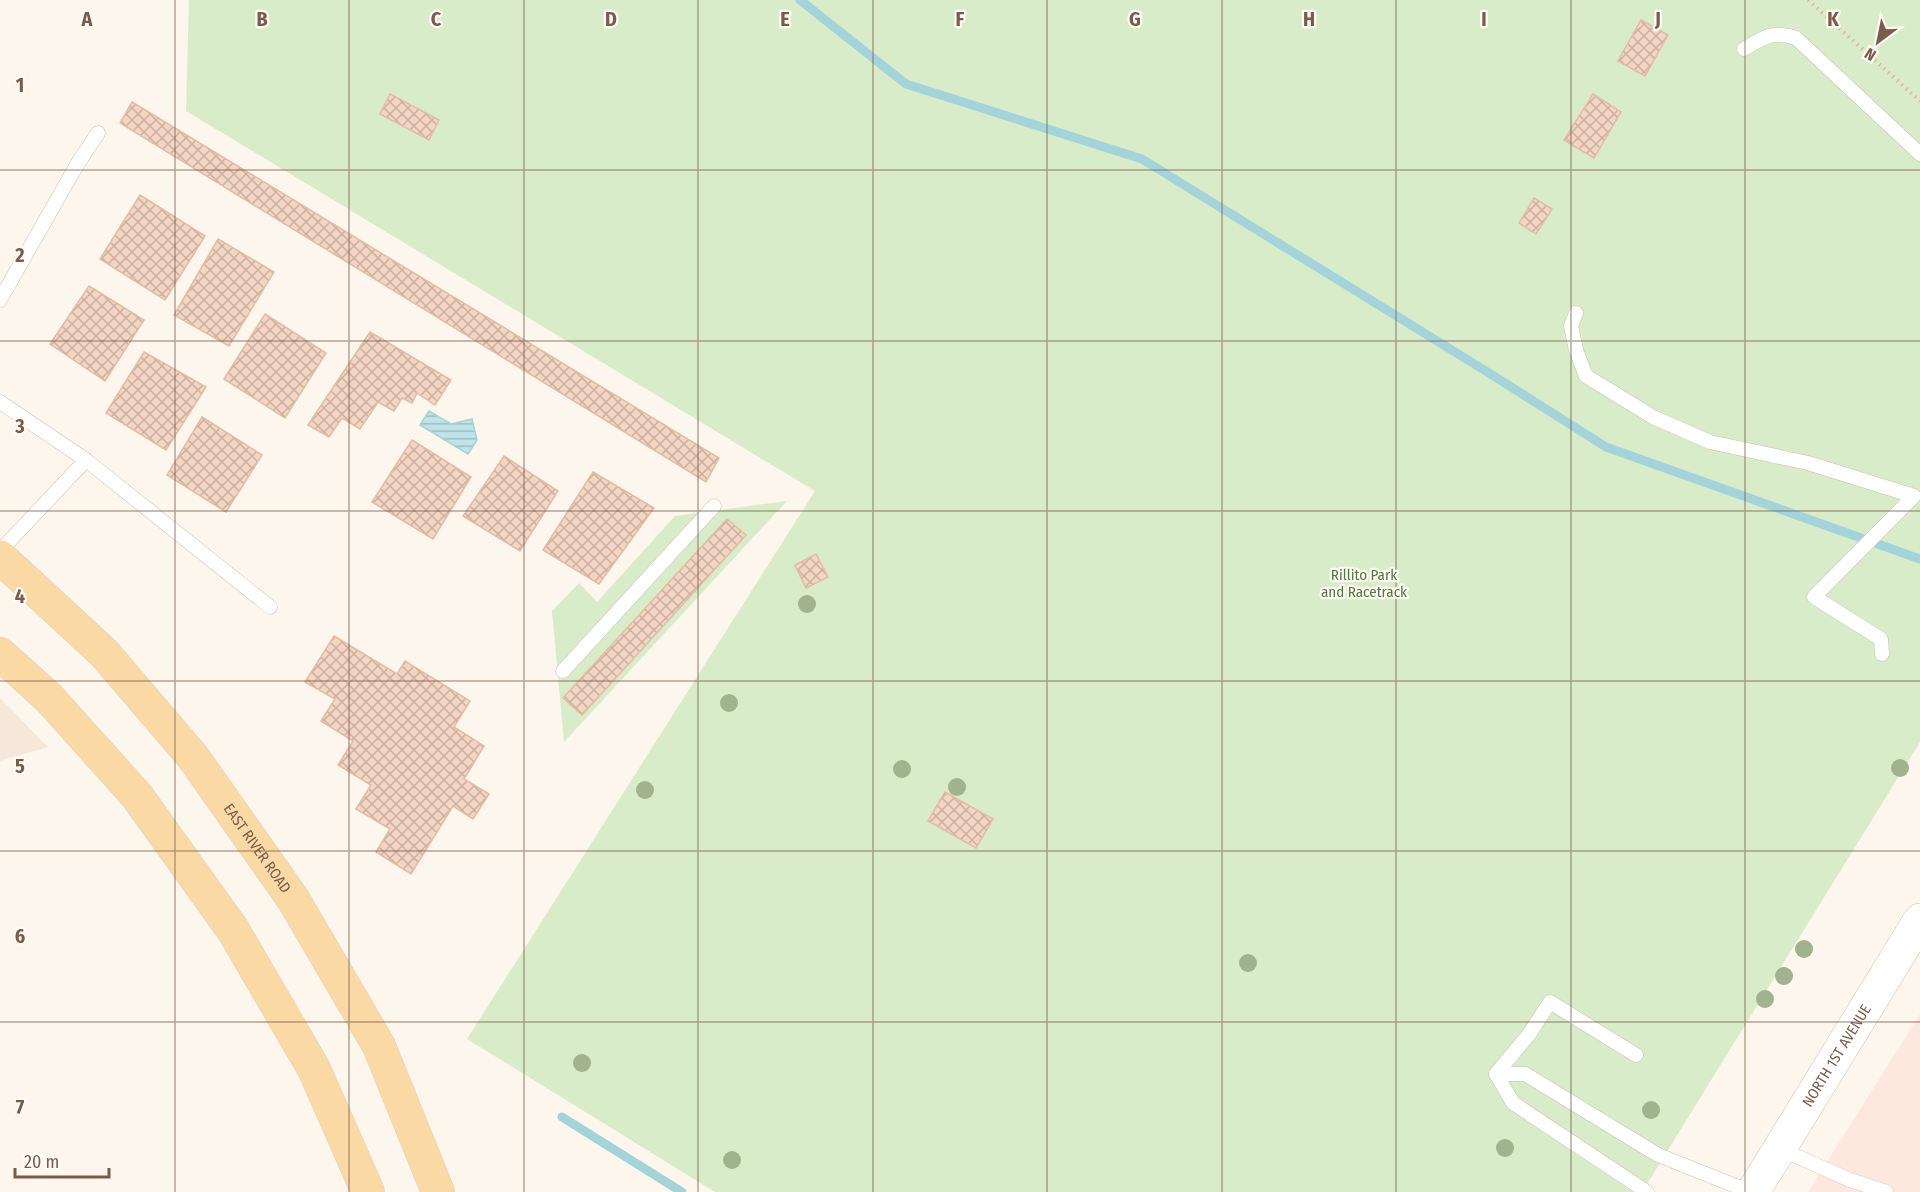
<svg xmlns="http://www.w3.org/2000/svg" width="1920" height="1192" font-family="'Fira Sans Condensed',sans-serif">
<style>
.residential{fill:#f5e8da}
.commercial{fill:#fde8e0}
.green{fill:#d8ecc9}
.water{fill:url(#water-rules);stroke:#a5d3da;stroke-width:1.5}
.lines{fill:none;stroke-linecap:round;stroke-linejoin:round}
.stream{stroke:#a5d3da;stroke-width:9}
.building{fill:url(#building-cross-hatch);stroke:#e6bba3;stroke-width:1.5}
.service-casing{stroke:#d1beb0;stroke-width:15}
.secondary-casing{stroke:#d6c0b0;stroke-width:34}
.primary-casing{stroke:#dad1cd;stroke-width:34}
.path{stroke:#d9b8a5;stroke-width:4;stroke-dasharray:1.5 4.5;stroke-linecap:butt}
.service{stroke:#fff;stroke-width:14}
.secondary{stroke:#fff;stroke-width:33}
.primary{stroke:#fbd9a5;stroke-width:33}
.tree{fill:#a0b28e}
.grid{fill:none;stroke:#7a5c4d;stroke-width:1.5;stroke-opacity:0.55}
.labels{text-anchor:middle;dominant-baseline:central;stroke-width:4.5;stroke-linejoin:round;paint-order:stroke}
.park-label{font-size:15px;fill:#537a41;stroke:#fffaf3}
.street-label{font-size:15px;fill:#7a5c4d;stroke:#fffaf3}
.grid-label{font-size:20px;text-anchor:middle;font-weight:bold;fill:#7a5c4d;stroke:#fffaf3;stroke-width:4.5;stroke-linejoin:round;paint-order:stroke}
</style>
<defs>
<pattern id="water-rules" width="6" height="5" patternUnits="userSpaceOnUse" patternTransform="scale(1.5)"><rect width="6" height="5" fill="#bfe3e8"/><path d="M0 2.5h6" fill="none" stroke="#a0bbbe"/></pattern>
<pattern id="building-cross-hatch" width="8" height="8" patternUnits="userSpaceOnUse" patternTransform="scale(1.5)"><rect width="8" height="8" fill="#f3d5c3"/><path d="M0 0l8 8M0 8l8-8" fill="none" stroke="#cab0a1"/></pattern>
</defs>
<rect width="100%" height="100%" fill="#fdf6ec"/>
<path class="residential" d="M0,698L48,747L0,761Z"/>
<path class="commercial" d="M1920,1014V1192H1808Z"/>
<g class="green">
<path d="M189,0H1920V742L1642,1192H715L467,1039L815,491L186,111Z"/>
<path d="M787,501L564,742L552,611L579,583L597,602L675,516Z"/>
</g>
<path class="water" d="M429,411L451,424L472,419L477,440L468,454L420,425Z"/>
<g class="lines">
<g class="stream">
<path d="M800,0L906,84L1142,159L1489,373L1606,447L1920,559"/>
<path d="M562,1117L682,1192"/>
</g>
</g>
<g class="building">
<path d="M1641,20L1668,35L1645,76L1618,61Z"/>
<path d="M390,94L439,120L429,140L380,114Z"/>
<path d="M1593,94L1621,112L1594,158L1564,140Z"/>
<path d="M132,102L719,458L706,482L120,123Z"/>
<path d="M140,195L205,236L165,300L100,259Z"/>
<path d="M1534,198L1552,209L1536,234L1519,223Z"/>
<path d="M218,239L274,272L229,346L174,315Z"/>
<path d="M89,286L144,320L105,381L50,344Z"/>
<path d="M265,314L326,353L285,418L224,379Z"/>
<path d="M370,332L451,380L435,405L417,393L412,403L402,398L394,411L378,402L360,429L342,418L329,437L308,425Z"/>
<path d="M144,352L206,387L166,450L106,413Z"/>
<path d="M202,417L262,455L226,512L167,475Z"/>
<path d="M412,440L471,477L433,539L372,502Z"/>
<path d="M504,456L558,491L520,551L463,516Z"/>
<path d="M593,472L654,508L599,584L543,550Z"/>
<path d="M727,519L746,535L582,715L563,698Z"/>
<path d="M816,554L828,577L806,588L795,565Z"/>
<path d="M334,636L397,674L405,661L470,701L454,727L484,746L464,779L489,794L473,819L453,806L411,874L376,852L390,829L356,809L371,785L338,765L353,741L321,721L335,699L305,682Z"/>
<path d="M945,792L993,819L976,848L928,821Z"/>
</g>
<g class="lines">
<defs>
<g id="service">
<path d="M1744,49C1764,37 1773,30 1796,38L1920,154"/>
<path d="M0,300L78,163L98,133"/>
<path d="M1576,313L1571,326L1576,350L1586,376L1653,417L1710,442L1808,463L1914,496L1814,597L1881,639L1882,654"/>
<path d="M0,402L86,460L270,607"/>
<path d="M0,551L86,460"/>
<path d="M563,671L714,506"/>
<path d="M1496,1074L1530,1033L1550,1002L1636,1055"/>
<path d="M1780,1149L1850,1180L1886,1192"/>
<path d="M1647,1192L1513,1103L1496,1074H1525L1658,1155L1751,1192"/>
</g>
<g id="secondary">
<path id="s1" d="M1753,1192L1920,920"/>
</g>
<g id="primary">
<path id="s2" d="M0,557L104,653L193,757L293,899L379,1046L438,1192"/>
<path d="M0,654L49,698L137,796L233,930L314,1069L368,1192"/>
</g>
</defs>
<use href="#service" class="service-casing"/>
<use href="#secondary" class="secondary-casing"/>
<use href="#primary" class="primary-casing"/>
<path class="path" d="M1808,0L1920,101"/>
<use href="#service" class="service"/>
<use href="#secondary" class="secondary"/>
<use href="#primary" class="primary"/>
</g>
<g class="tree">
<circle cx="807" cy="604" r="9"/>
<circle cx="729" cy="703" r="9"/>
<circle cx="1900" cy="768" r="9"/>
<circle cx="902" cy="769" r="9"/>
<circle cx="957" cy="787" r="9"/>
<circle cx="645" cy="790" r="9"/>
<circle cx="1804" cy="949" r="9"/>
<circle cx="1248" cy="963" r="9"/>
<circle cx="1784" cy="976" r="9"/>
<circle cx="1765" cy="999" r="9"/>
<circle cx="582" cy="1063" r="9"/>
<circle cx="1651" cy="1110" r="9"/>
<circle cx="1505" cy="1148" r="9"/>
<circle cx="732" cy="1160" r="9"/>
</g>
<path class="grid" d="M175,0V1192M349,0V1192M524,0V1192M698,0V1192M873,0V1192M1047,0V1192M1222,0V1192M1396,0V1192M1571,0V1192M1745,0V1192M0,170H1920M0,341H1920M0,511H1920M0,681H1920M0,851H1920M0,1022H1920"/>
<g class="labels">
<g class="park-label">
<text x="1364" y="575">Rillito Park<tspan x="1364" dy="17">and Racetrack</tspan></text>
</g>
<g class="street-label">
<text stroke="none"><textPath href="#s2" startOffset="390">EAST RIVER ROAD</textPath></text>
<text stroke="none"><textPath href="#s1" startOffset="160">NORTH 1ST AVENUE</textPath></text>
</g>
</g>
<g class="grid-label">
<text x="87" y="26">A</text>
<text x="262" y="26">B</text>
<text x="436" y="26">C</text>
<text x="611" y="26">D</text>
<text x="785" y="26">E</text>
<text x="960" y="26">F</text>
<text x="1135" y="26">G</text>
<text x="1309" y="26">H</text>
<text x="1484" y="26">I</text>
<text x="1658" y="26">J</text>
<text x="1833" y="26">K</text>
<text x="20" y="92">1</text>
<text x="20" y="262">2</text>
<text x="20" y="433">3</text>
<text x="20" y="603">4</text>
<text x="20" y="773">5</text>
<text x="20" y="943">6</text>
<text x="20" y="1114">7</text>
</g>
<g transform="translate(1878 42) rotate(212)" stroke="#fffaf3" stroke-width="4.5" paint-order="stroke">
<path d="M0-4.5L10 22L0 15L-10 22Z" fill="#7a5c4d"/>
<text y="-9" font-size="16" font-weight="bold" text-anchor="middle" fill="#7a5c4d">N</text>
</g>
<path d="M15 1168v9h94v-9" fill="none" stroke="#7a5c4d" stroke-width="3"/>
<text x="24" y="1168" font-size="18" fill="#7a5c4d" stroke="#fffaf3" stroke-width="4.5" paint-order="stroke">20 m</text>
</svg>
